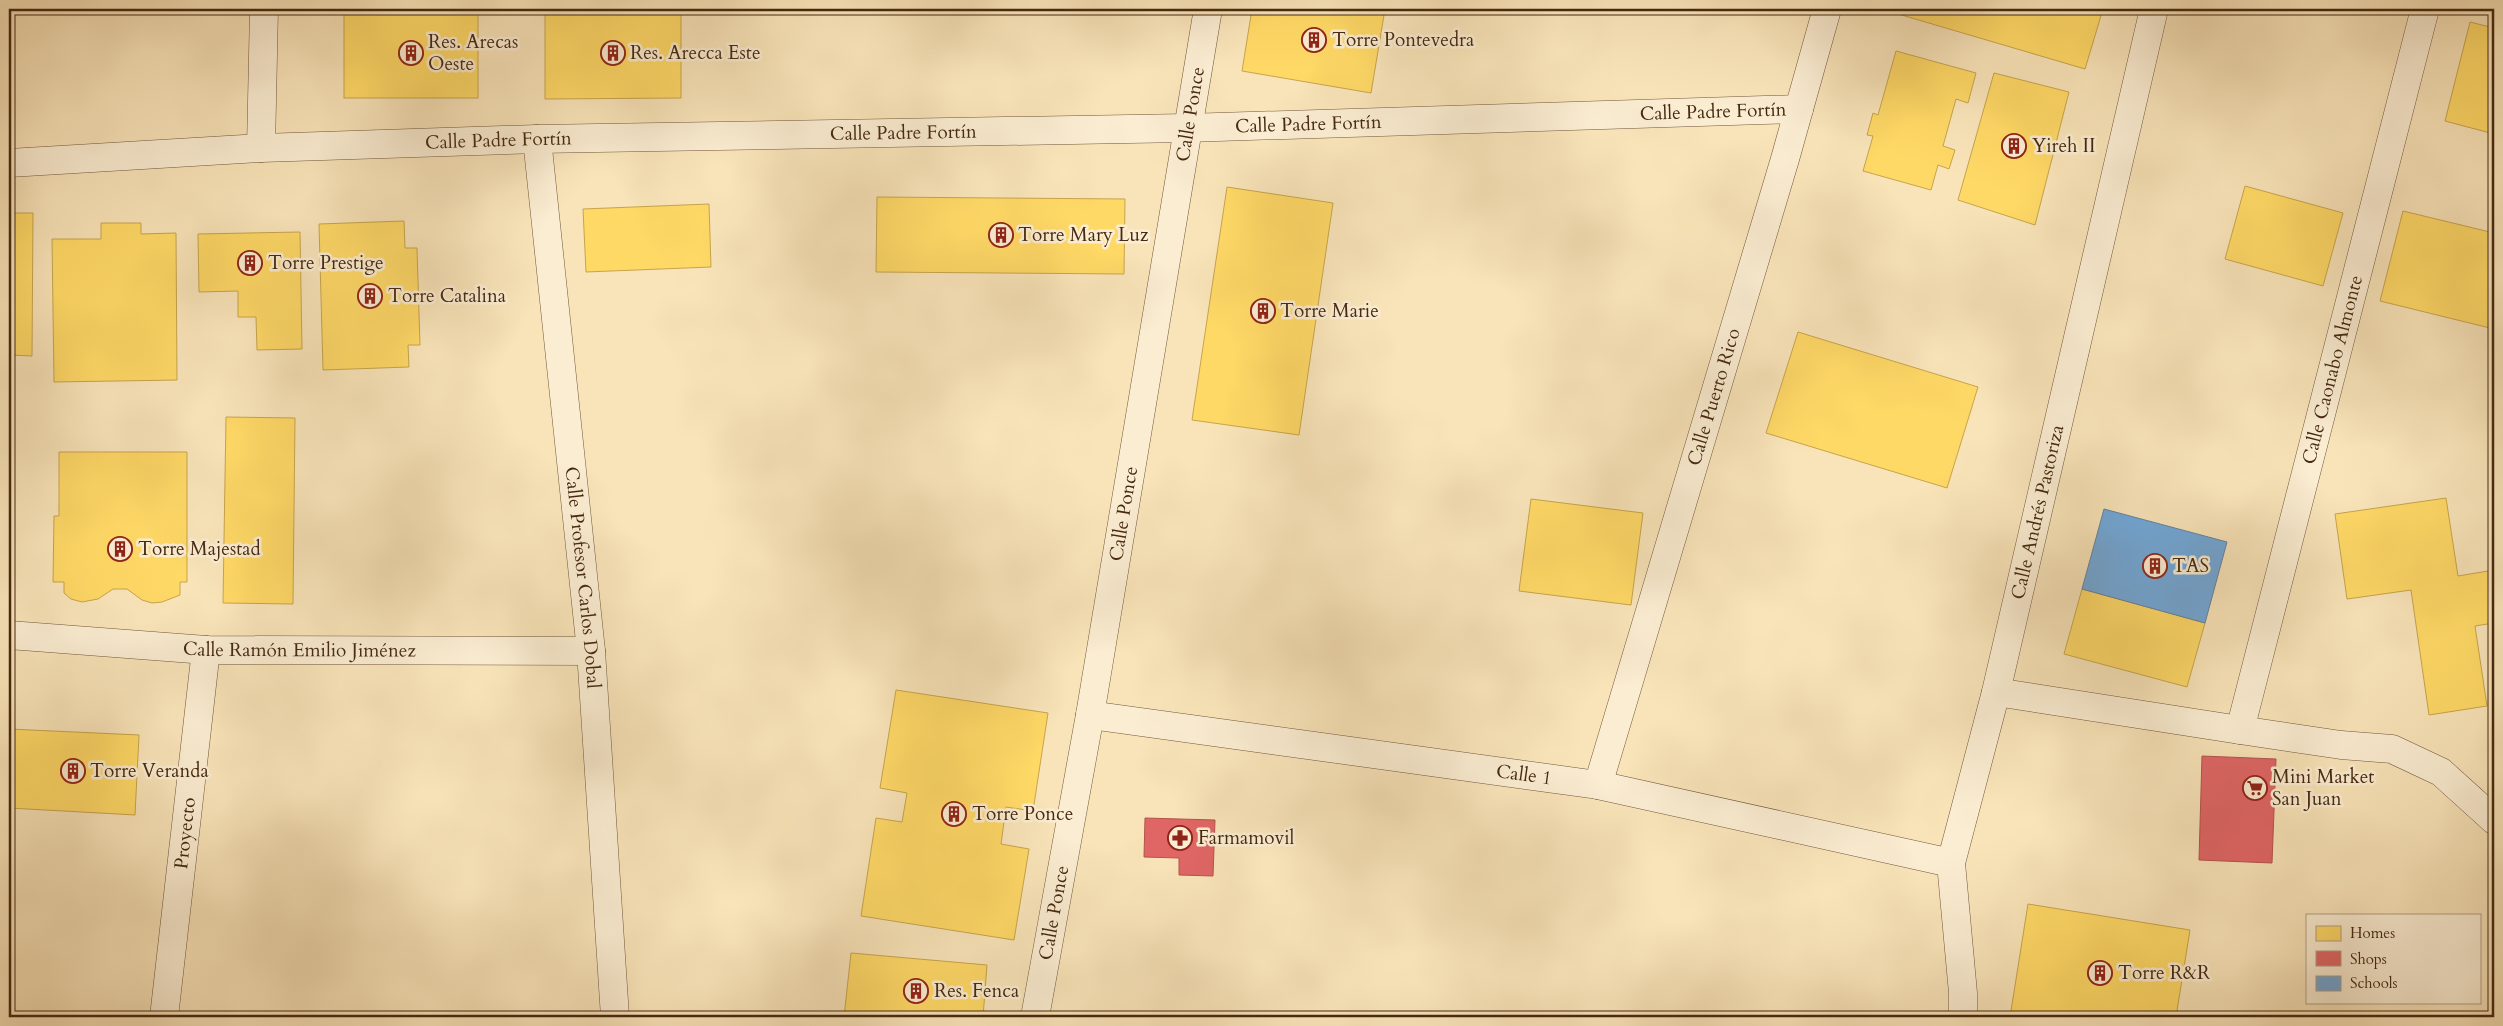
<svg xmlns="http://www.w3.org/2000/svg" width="2503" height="1026" font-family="Cardo,serif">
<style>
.homes{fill:#ffd966;stroke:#c7a44c}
.shops{fill:#e06666;stroke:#b2544c}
.schools{fill:#6fa8dc;stroke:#62829f}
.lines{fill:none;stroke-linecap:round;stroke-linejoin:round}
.minor-casing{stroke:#72583b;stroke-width:29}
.minor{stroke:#fbedd2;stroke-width:28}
.labels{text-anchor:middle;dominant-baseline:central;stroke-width:5;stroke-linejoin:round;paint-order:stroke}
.poi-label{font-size:19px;fill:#452911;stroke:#fbedd2;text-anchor:start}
.street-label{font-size:19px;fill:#452911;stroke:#fbedd2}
</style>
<rect width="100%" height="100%" fill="#f9e4b9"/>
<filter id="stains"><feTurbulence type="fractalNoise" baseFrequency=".004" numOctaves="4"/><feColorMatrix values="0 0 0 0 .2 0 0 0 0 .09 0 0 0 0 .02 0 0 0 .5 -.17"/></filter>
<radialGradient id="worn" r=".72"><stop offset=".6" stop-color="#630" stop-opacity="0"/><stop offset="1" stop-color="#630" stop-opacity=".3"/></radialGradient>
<g class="homes">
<rect x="344" y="9" width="134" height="89"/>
<path d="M545,9H681V98L545,99Z"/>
<path d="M1252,9H1385L1371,93L1242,71Z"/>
<path d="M1888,9H2103L2085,69L1888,11Z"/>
<path d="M2470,22L2494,28V134L2445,121Z"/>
<path d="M1896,51L1976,73L1968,103L1956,99L1943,146L1955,150L1949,169L1938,165L1931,190L1863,171L1873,136L1867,135L1873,113L1878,115Z"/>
<path d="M1994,73L2069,92L2035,225L1958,200Z"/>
<path d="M2245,186L2343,213L2323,286L2225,259Z"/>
<path d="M1227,187L1333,203L1299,435L1192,420Z"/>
<path d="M877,197L1125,199L1124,274L876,272Z"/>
<path d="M709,204L711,267L586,272L583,209Z"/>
<path d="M2403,211L2494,233V329L2380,301Z"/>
<path d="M9,213H33L32,356L9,355Z"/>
<path d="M404,221L405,248H417L420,345H408L409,367L323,370L319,224Z"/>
<path d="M101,223H141V234L176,233L177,380L54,382L52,239H101Z"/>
<path d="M300,232L302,349L257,350L256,317H238V291L199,292L198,234Z"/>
<path d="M1798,332L1978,387L1947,488L1766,433Z"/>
<path d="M226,417L295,418L293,604L223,603Z"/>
<path d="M59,452H187V582H180V595L162,602L152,603L142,600L127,589H113L98,599L82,602L71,599L64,593V582H53L54,516H59Z"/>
<path d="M2446,498L2458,576L2494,570V623L2475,626L2487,706L2429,715L2411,590L2347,599L2335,514Z"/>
<path d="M1531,499L1643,513L1631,605L1519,591Z"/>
<path d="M9,506H10L9,569Z"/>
<path d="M2082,589L2205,623L2187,687L2064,654Z"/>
<path d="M896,690L1048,713L1033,811L1006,807L1001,844L1029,849L1014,940L861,916L876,818L902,822L907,793L880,788Z"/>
<path d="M9,729L139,735L135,815L9,808Z"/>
<path d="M2028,904L2190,930L2176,1017H2010Z"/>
<path d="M851,953L987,965L983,1017H844Z"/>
</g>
<g class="shops">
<path d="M2202,756L2276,759L2272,863L2199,860Z"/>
<path d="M1145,818L1215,820L1213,876L1179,875V858L1144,857Z"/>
</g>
<path class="schools" d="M2104,509L2227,542L2205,623L2082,589Z"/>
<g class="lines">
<defs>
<g id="minor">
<path id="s1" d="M537,139L591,651L615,1017"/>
<path d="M261,148L264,9"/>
<path id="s2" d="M9,163L261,148L537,139L1186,128L1799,109"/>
<path id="s3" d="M9,635L206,650L591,651"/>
<path d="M1996,692L2240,730L2341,745L2392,749L2441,772L2494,820"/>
<path id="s4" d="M1090,715L1598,785L1951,863"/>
<path id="s5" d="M2240,730L2425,9"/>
<path id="s6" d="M1598,785L1785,159L1827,9"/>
<path id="s7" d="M164,1017L206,650"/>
<path id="s8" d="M1035,1017L1090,715L1208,9"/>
<path id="s9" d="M1963,1017V993L1951,863L1996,692L2154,9"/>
</g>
</defs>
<use href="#minor" class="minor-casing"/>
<use href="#minor" class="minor"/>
</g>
<defs>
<symbol id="building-ring" viewBox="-11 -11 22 22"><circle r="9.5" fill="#fbedd2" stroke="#8f2418" stroke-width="1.5"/><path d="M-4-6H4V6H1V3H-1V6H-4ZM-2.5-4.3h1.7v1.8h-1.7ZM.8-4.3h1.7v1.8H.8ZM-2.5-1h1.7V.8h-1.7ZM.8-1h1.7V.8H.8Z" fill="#8f2418"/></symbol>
<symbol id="supermarket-ring" viewBox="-11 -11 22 22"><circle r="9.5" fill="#fbedd2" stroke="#8f2418" stroke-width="1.5"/><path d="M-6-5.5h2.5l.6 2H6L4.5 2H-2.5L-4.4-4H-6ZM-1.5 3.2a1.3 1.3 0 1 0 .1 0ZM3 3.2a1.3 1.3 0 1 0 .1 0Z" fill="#8f2418"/></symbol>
<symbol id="pharmacy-ring" viewBox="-11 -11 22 22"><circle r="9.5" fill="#fbedd2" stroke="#8f2418" stroke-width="1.5"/><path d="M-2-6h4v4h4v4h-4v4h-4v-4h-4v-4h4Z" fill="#8f2418"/></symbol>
</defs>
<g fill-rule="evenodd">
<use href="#building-ring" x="1300" y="26" width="28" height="28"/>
<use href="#building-ring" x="397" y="39" width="28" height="28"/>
<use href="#building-ring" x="599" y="39" width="28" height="28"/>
<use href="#building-ring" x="2000" y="132" width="28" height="28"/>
<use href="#building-ring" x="987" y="221" width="28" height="28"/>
<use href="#building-ring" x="236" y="249" width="28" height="28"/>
<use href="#building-ring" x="356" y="282" width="28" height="28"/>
<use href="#building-ring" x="1249" y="297" width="28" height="28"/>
<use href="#building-ring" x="106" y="535" width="28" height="28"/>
<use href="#building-ring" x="2141" y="552" width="28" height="28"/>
<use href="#building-ring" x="59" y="757" width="28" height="28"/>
<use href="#supermarket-ring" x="2241" y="774" width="28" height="28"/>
<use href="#building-ring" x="940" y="800" width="28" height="28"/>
<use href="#pharmacy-ring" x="1166" y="824" width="28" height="28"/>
<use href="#building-ring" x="2086" y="959" width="28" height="28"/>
<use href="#building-ring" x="902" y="977" width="28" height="28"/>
</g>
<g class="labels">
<g class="poi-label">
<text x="1332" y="40">Torre Pontevedra</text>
<text x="428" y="42">Res. Arecas<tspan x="428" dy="22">Oeste</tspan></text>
<text x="630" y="53">Res. Arecca Este</text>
<text x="2032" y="146">Yireh II</text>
<text x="1018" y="235">Torre Mary Luz</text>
<text x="268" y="263">Torre Prestige</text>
<text x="388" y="296">Torre Catalina</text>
<text x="1280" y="311">Torre Marie</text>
<text x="138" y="549">Torre Majestad</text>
<text x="2172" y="566">TAS</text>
<text x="90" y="771">Torre Veranda</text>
<text x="2272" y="777">Mini Market<tspan x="2272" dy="22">San Juan</tspan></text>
<text x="972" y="814">Torre Ponce</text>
<text x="1198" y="838">Farmamovil</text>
<text x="2118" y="973">Torre R&amp;R</text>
<text x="934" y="991">Res. Fenca</text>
</g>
<g class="street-label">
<text stroke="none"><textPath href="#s2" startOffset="1705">Calle Padre Fortín</textPath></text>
<text stroke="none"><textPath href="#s8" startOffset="916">Calle Ponce</textPath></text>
<text stroke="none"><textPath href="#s2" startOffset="1300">Calle Padre Fortín</textPath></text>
<text stroke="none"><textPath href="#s2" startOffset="895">Calle Padre Fortín</textPath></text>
<text stroke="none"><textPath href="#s2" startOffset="490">Calle Padre Fortín</textPath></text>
<text stroke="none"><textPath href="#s5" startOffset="372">Calle Caonabo Almonte</textPath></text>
<text stroke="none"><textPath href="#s6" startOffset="405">Calle Puerto Rico</textPath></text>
<text stroke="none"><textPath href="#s9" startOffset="516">Calle Andrés Pastoriza</textPath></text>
<text stroke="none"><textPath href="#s8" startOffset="511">Calle Ponce</textPath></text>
<text stroke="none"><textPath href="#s1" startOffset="441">Calle Profesor Carlos Dobal</textPath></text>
<text stroke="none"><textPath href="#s3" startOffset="291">Calle Ramón Emilio Jiménez</textPath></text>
<text stroke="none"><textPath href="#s4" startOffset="438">Calle 1</textPath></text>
<text stroke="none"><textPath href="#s7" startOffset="185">Proyecto</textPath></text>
<text stroke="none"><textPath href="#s8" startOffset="106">Calle Ponce</textPath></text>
</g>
</g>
<rect width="2503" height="1026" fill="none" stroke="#f9e4b9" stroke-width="30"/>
<rect x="10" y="10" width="2483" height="1006" fill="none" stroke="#452911" stroke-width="2.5"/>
<rect x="15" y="15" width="2473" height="996" fill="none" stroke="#452911"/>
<rect x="2306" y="914" width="175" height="90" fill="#fbedd2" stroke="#b29f85"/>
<rect x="2316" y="926" width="25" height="15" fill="#ffd966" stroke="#b29f85"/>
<text x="2350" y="938" font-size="15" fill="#452911">Homes</text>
<rect x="2316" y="951" width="25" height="15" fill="#e06666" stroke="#b29f85"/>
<text x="2350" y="964" font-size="15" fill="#452911">Shops</text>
<rect x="2316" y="976" width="25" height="15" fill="#6fa8dc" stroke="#b29f85"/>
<text x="2350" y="988" font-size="15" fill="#452911">Schools</text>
<rect width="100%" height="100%" filter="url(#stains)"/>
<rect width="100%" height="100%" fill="url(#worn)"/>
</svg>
